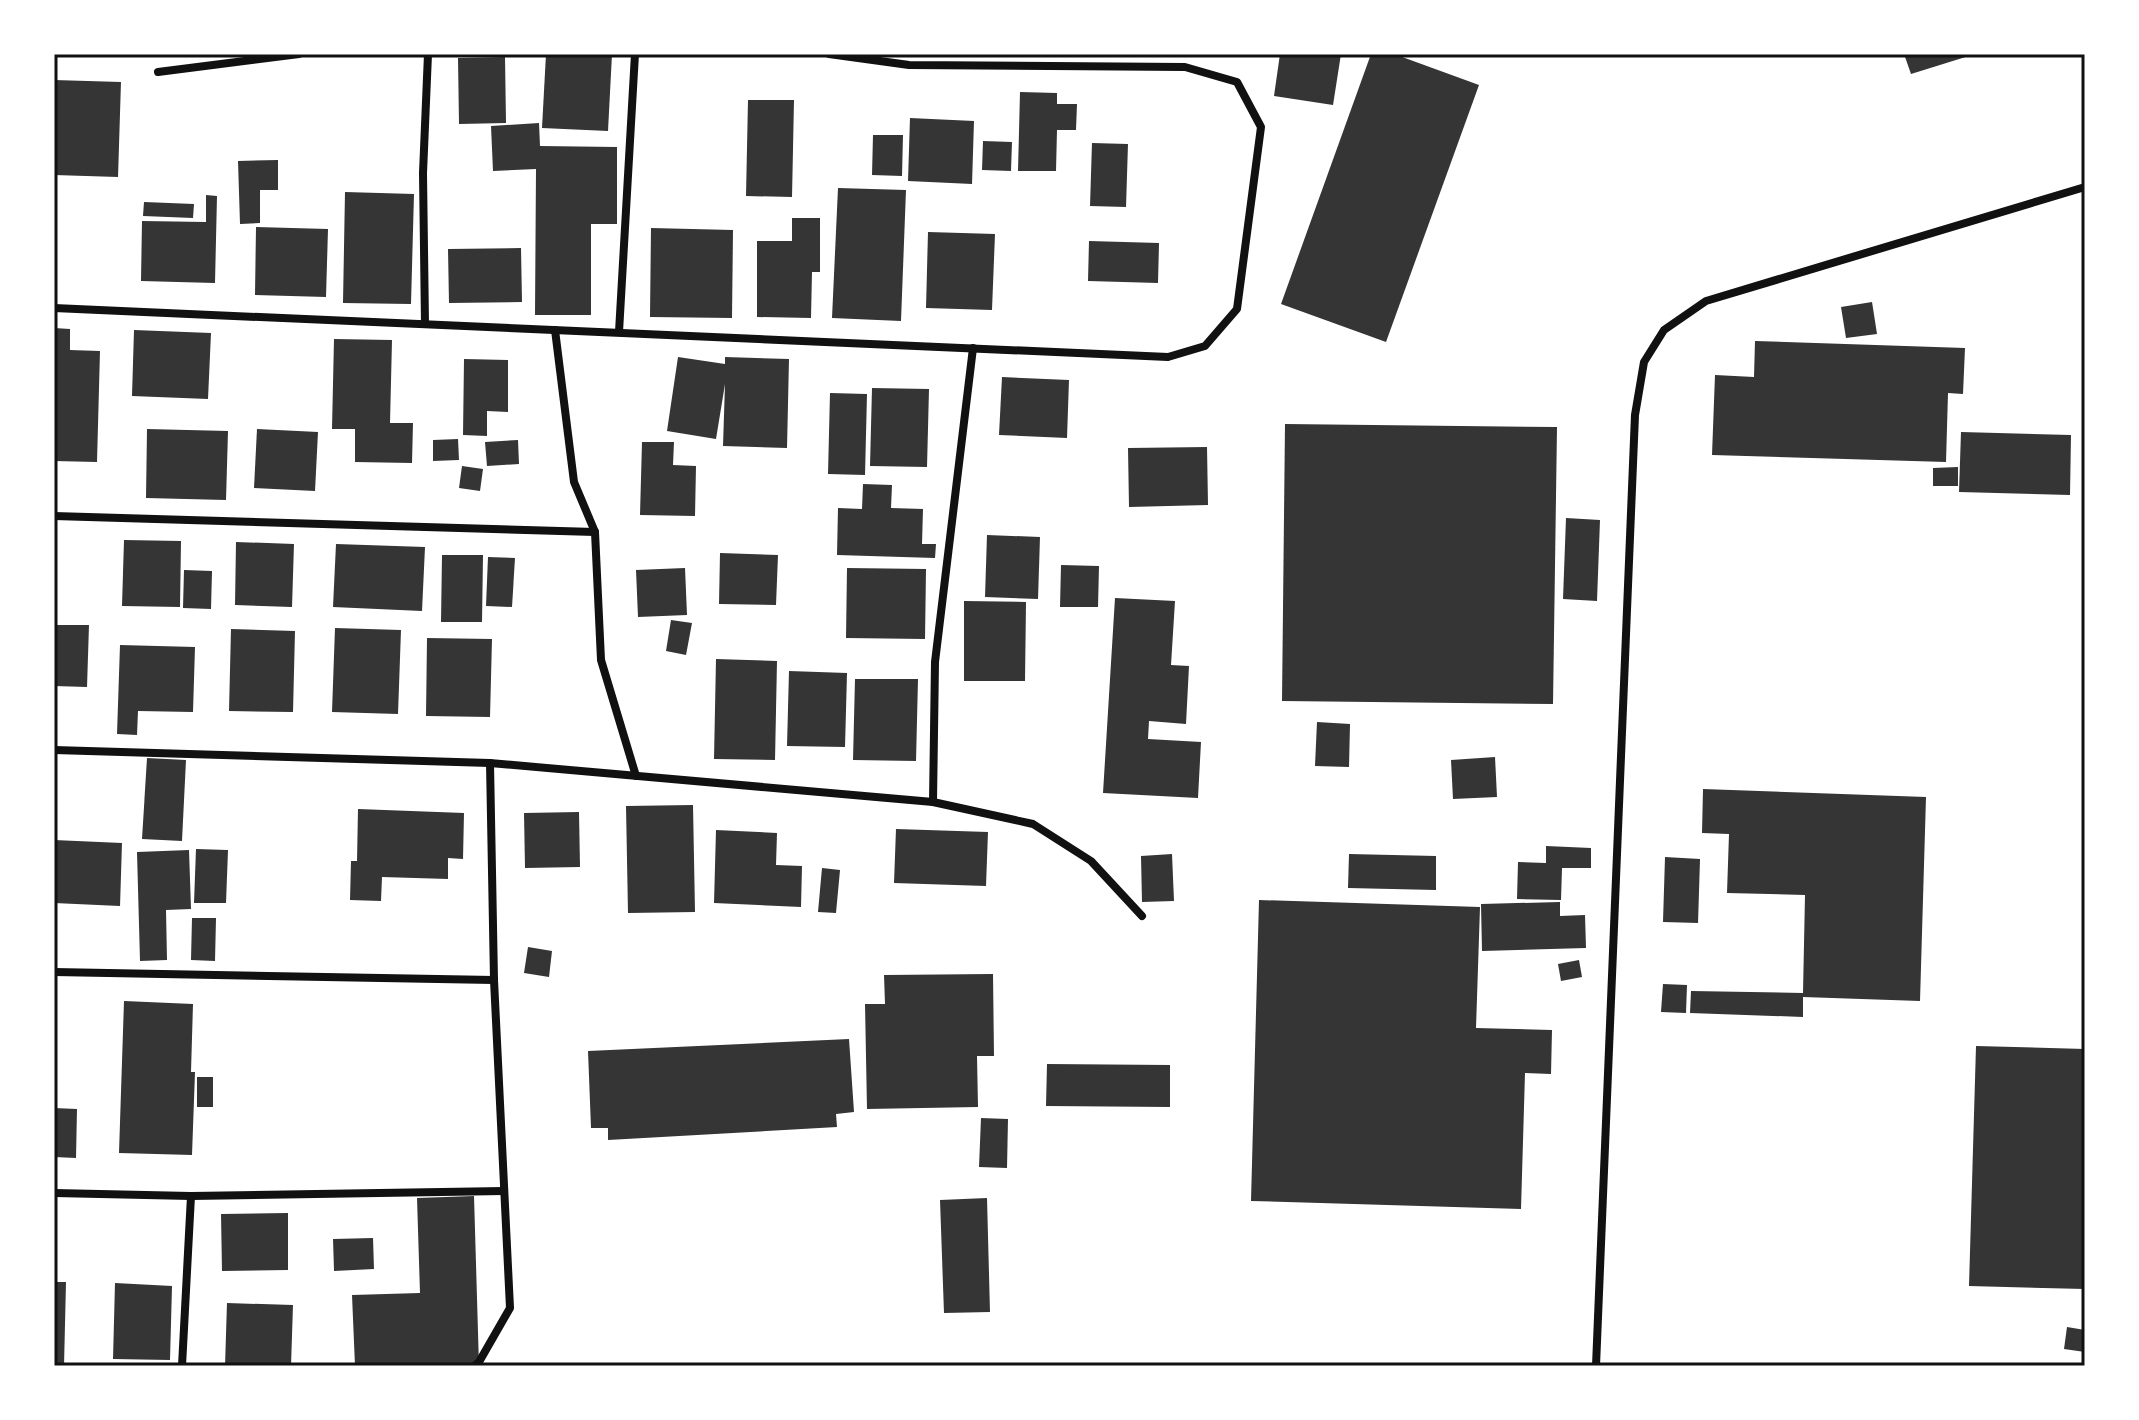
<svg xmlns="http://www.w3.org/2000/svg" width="2139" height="1420" font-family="'Titillium Web',sans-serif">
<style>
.building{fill:#353535}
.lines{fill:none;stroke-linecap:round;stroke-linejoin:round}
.minor{stroke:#111;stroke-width:8}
.neatline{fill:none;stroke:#111;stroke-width:3}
</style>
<rect width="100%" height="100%" fill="#fff"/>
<g class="building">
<path d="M546,54H612L608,131L542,128Z"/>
<path d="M1280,54H1341L1333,105L1274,96Z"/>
<path d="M1371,54H1394L1479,85L1386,342L1281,304Z"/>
<path d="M1904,54H1972V55L1911,74Z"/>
<path d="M505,57L506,123L459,124L458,58Z"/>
<path d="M54,80L121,82L118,177L54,175Z"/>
<path d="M1020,92L1057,93V104H1077L1076,130H1057L1056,171H1018Z"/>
<path d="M748,100H794L792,197L746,196Z"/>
<path d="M910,118L974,121L972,184L908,181Z"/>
<path d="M539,123L540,146L617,147V224H591V315H535L536,169L493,171L491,126Z"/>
<path d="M873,135H903L902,176L872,175Z"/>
<path d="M983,141L1012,142L1011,171L982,170Z"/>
<path d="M1092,143L1128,144L1126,207L1090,206Z"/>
<path d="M278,160V190H260V223L240,224L238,161Z"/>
<path d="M838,188L906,190L901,321L832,318Z"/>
<path d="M345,192L414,194L411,304L343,303Z"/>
<path d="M206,195L217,196L215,283L141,281L142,221L206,222Z"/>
<path d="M144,202L194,204L193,218L143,216Z"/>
<path d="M792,218H820V272H812L811,318L757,317V241H792Z"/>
<path d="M256,227L328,229L326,297L255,295Z"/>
<path d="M651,228L733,230L732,318L650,317Z"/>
<path d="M928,232L995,234L992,310L926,308Z"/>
<path d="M1089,241L1159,243L1158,283L1088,281Z"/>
<path d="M521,248L522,302L449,303L448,249Z"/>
<path d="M1872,302L1877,334L1846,338L1841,307Z"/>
<path d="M54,328L70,329V350L100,351L97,462L54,461Z"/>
<path d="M134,330L211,333L208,399L132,396Z"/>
<path d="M334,339L392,340L390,423H413L412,463L355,462V429H332Z"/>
<path d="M1755,341L1965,348L1963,394L1948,393L1946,462L1712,455L1715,375L1754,377Z"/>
<path d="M678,357L725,364V357L789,359L787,448L723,446L725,384L716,439L667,431Z"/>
<path d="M464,359L508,360V412L487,411V436L463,435Z"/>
<path d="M1002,377L1069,380L1067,438L999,435Z"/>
<path d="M872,388L929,389L927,467L870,466Z"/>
<path d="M830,393L867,394L865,475L828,474Z"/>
<path d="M1285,424L1557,427L1553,704L1282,701Z"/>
<path d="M147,429L228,431L226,500L146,498Z"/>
<path d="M257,429L318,432L315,491L254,488Z"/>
<path d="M1961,432L2071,435L2070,495L1959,492Z"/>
<path d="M458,439L459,460L433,461V440Z"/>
<path d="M518,440L519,464L487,466L485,442Z"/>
<path d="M642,442H674L673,465L696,466L695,516L640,515Z"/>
<path d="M1207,447L1208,505L1129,507L1128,448Z"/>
<path d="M462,466L483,469L480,491L459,488Z"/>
<path d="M1958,467V486H1933V468Z"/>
<path d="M863,484L892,485L891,508L923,509L922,544H936L935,558L837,555L838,508L862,509Z"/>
<path d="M1566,518L1600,520L1597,601L1563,599Z"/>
<path d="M987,535L1040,537L1038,599L985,597Z"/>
<path d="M124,540L181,541L180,607L122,606Z"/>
<path d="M236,542L294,544L292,607L235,605Z"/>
<path d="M336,544L425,547L422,611L333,607Z"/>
<path d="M720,553L778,555L776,605L719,604Z"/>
<path d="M442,555H483L482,622H441Z"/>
<path d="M488,557L515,558L512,607L486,606Z"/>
<path d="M1061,565L1099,566L1098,607H1060Z"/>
<path d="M685,568L687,615L638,617L636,570Z"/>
<path d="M847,568L926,569L925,639L846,638Z"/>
<path d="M184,570L212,571L211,609L183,608Z"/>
<path d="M1115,598L1175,601L1171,665L1189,666L1186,724L1149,721L1148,739L1201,742L1198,798L1103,793Z"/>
<path d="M964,601L1026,602L1025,681H964Z"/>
<path d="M671,620L692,623L686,655L666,651Z"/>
<path d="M54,625H89L87,687L54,686Z"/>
<path d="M335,628L401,630L398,714L332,712Z"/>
<path d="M231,629L295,631L293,712L229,711Z"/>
<path d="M427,638L492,639L490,717L426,716Z"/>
<path d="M120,645L195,647L193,712L138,711L137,735L117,734Z"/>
<path d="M716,659L777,661L775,760L714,759Z"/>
<path d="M789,671L847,673L845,747L787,746Z"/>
<path d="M855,679H918L916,761L853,760Z"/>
<path d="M1317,722L1350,724L1349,767L1315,766Z"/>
<path d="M1495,757L1497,797L1453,799L1451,760Z"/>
<path d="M147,758L186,760L182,841L142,839Z"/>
<path d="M1703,789L1926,797L1920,1001L1803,997V1017L1690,1013L1691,991L1803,993L1805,895L1727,893L1729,834L1702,833Z"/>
<path d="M693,805L695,912L628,913L626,806Z"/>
<path d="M358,809L464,813L463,859L448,858V879L382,877L381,901L350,900L351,861H357Z"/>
<path d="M579,812L580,867L525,868L524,813Z"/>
<path d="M896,829L988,832L986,886L894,883Z"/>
<path d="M716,830L777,833L776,865L802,866L801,907L714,903Z"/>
<path d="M54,840L122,843L120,906L54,903Z"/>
<path d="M1546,846L1591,848V868H1562L1561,900L1517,899L1518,862L1546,863Z"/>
<path d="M196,849L228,850L226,903H194Z"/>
<path d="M189,850L191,909L166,910L167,960L140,961L137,852Z"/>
<path d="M1172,854L1174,901L1142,902L1141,856Z"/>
<path d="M1349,854L1436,856V890L1348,888Z"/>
<path d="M1665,857L1700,859L1698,923L1663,922Z"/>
<path d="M822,868L840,870L836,913L818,912Z"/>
<path d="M1259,900L1480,907L1476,1028L1552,1030L1551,1074L1525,1073L1521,1209L1251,1201Z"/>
<path d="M1560,902V916L1585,915L1586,948L1482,951L1481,904Z"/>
<path d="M192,918H216L215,961L191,960Z"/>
<path d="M528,947L552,951L549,977L524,973Z"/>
<path d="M1579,960L1582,977L1561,981L1558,964Z"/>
<path d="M993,974L994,1056H977L978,1107L867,1109L865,1004H885L884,975Z"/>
<path d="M1663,984L1687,985L1686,1013L1661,1012Z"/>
<path d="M124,1001L193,1004L191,1072H195L192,1155L119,1153Z"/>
<path d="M849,1039L854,1112L836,1114L837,1127L608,1140V1128H591L588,1051Z"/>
<path d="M1976,1046L2085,1049V1289L1969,1286Z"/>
<path d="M1047,1064L1170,1065V1107L1046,1106Z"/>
<rect x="197" y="1077" width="16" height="30"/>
<path d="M54,1108L77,1109L76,1158L54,1157Z"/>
<path d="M981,1118L1008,1119L1007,1168L979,1167Z"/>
<path d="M474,1196L479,1366H355L352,1295L420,1293L417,1198Z"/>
<path d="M987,1198L990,1312L944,1313L940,1200Z"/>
<path d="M288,1213V1270L222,1271L221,1214Z"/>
<path d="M373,1238L374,1269L334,1271L333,1239Z"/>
<path d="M54,1282H66L64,1366H54Z"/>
<path d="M115,1283L172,1286L170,1360L113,1359Z"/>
<path d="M227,1303L293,1305L291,1366H225Z"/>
<path d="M2067,1327L2085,1330V1352L2064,1349Z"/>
</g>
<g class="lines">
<g class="minor">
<path d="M158,72L299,54"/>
<path d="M54,308L1168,357L1205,346L1237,309L1261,127L1237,82L1185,67L909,65L829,54"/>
<path d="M425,324L423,173L428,54"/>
<path d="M555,330L574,482L595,532L601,660L636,776"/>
<path d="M619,332L635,54"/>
<path d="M54,516L595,532"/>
<path d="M54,750L490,763L933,802L1033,824L1091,861L1142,916"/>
<path d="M933,802L935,662L973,348"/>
<path d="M54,972L494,980"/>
<path d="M54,1193L191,1196L504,1191"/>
<path d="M182,1366L191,1196"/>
<path d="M474,1366L479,1362L510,1308L494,980L490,763"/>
<path d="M1596,1366L1635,415L1644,362L1664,330L1706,301L2085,187"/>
</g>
</g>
<rect width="2139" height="1420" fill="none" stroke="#ffffff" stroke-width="112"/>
<rect x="56" y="56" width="2027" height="1308" class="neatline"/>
</svg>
